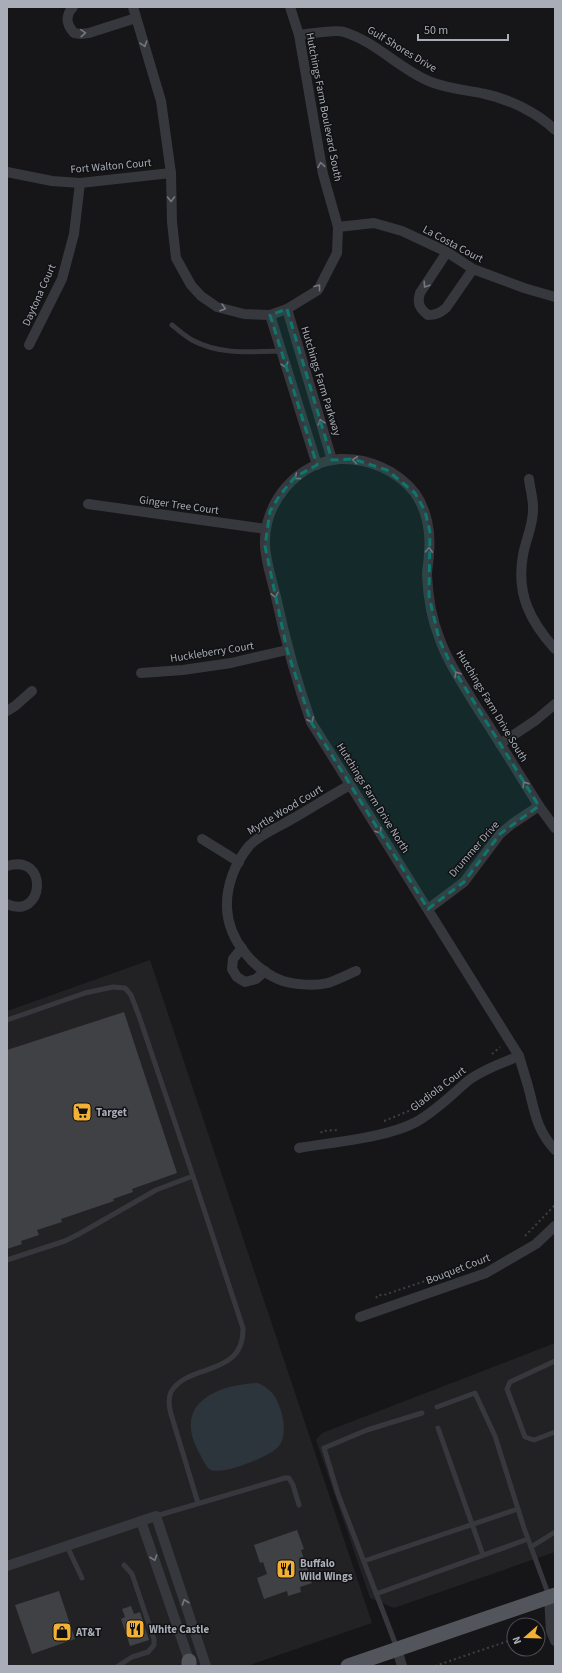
<svg xmlns="http://www.w3.org/2000/svg" width="562" height="1673" font-family="'Source Sans 3',sans-serif">
<style>
.built{fill:#222225}
.water{fill:#2c353c}
.building{fill:#404145}
.lines{fill:none;stroke-linecap:round;stroke-linejoin:round}
.path{stroke:#3d3f44;stroke-width:2;stroke-dasharray:2 3;stroke-linecap:butt}
.lane{stroke:#37383d;stroke-width:5}
.street{stroke:#37383d;stroke-width:10}
.primary{stroke:#53555c;stroke-width:15}
.oneway{stroke:#757881}
.marked{fill:#0f766e;fill-opacity:0.2;stroke:#0f766e;stroke-width:3;stroke-dasharray:8 5;stroke-linejoin:round}
.labels{text-anchor:middle;dominant-baseline:central;stroke-width:3;stroke-linejoin:round;paint-order:stroke}
.street-label{font-size:11px;fill:#a8adb8;stroke:#111113}
.poi-label{font-size:11px;font-weight:bold;fill:#a8adb8;stroke:#111113;text-anchor:start}
</style>
<rect width="100%" height="100%" fill="#161618"/>
<g class="built">
<path d="M150,960L372,1623L247,1666H7V1011Z"/>
<path d="M555,1343V1552L394,1608L370,1598L316,1440L322,1433Z"/>
</g>
<path class="water" d="M258,1383C264,1386 269,1389 273,1394C282,1406 290,1436 277,1448C268,1457 220,1477 209,1469C205,1465 201,1456 198,1451C173,1402 218,1385 258,1383Z"/>
<g class="building">
<path d="M124,1012L177,1173L132,1189L133,1192L113,1199L114,1201L61,1219L62,1222L37,1230L39,1235L21,1241L22,1244L7,1249V1050Z"/>
<path d="M297,1530L304,1549L301,1550L312,1583L300,1587L301,1592L288,1596L287,1591L264,1599L257,1578L267,1574L263,1562L260,1563L254,1545Z"/>
<path d="M59,1591L75,1639L32,1654L15,1605Z"/>
<path d="M131,1606L134,1614L140,1612L149,1640L130,1646L121,1619L125,1617L122,1609Z"/>
</g>
<g class="lines">
<g class="path">
<path d="M492,1054L500,1047"/>
<path d="M384,1121L416,1108"/>
<path d="M321,1133L322,1131L337,1130"/>
<path d="M525,1236L555,1205"/>
<path d="M376,1298L378,1295H384L437,1277"/>
<path d="M435,1666L514,1639"/>
</g>
<g class="lane">
<path d="M172,325C178,330 185,336 192,340C220,355 250,352 281,351"/>
<path d="M7,1020L85,993L113,987L125,988L131,995L139,1016L193,1176"/>
<path d="M7,1260L65,1241L79,1234L156,1190L193,1176L243,1328C244,1378 188,1362 171,1392C168,1399 169,1407 171,1414L198,1503"/>
<path d="M555,1361L510,1382L507,1389L525,1437L534,1440L555,1432"/>
<path d="M437,1407L475,1393L495,1436L524,1528L549,1596"/>
<path d="M438,1428L483,1555"/>
<path d="M156,1516L285,1478H289L293,1485L299,1505"/>
<path d="M67,1546L82,1578"/>
<path d="M531,1547L555,1532"/>
<path d="M364,1561L518,1509"/>
<path d="M376,1594L528,1539"/>
<path d="M397,1648L338,1494L324,1448L367,1430L422,1413"/>
<path d="M118,1666L132,1657L148,1652L154,1645V1639L132,1574L124,1565"/>
</g>
<g class="street">
<path d="M73,7C65,16 66,24 74,33L81,34L89,33L136,18"/>
<path d="M133,7L161,101L171,173L172,222L176,258L191,285L201,296L217,307L244,314L270,315L287,309L318,290L337,253L338,227L323,174L299,35L290,7"/>
<path d="M299,35C309,34 336,29 344,32C377,42 400,70 431,82C449,89 467,90 485,94C509,99 538,113 555,130"/>
<path d="M7,172L52,181L80,183L171,173"/>
<path d="M338,227L374,223L402,231L447,252L473,269L524,288L555,297"/>
<path d="M447,252L420,293C417,303 419,308 428,315C436,315 440,313 446,308L473,269"/>
<path d="M287,309L332,460"/>
<path d="M270,315L317,465"/>
<path d="M29,345L62,279L74,234L80,183"/>
<path d="M529,479C530,488 533,498 533,507C534,524 526,538 523,555C516,594 530,621 555,649"/>
<path d="M88,504L266,529"/>
<path d="M141,673L183,670L231,663L287,650"/>
<path d="M7,711L15,706L32,691"/>
<path d="M500,744L536,720L555,704"/>
<path d="M350,785C328,797 307,811 285,823C273,830 258,836 249,846C235,863 226,886 227,908C228,939 254,971 283,981C296,985 315,986 328,983C337,980 347,975 356,971"/>
<path d="M555,828L539,806C519,774 499,741 478,709C464,686 448,663 439,637C431,617 428,597 427,575C427,568 429,561 429,553C431,533 427,510 415,493C397,470 368,458 340,459C297,462 263,503 265,546C266,563 272,580 276,597C285,639 296,680 311,722L519,1056C522,1066 525,1076 528,1086C535,1112 536,1129 555,1150"/>
<path d="M202,839L239,862"/>
<path d="M7,866C50,853 44,921 7,904"/>
<path d="M428,909L464,882L500,834L512,824L539,806"/>
<path d="M242,948L233,959L232,969L237,977L245,982L256,979L265,971"/>
<path d="M299,1148C333,1142 386,1138 416,1122C436,1111 452,1094 469,1080C484,1069 502,1063 519,1056"/>
<path d="M360,1317L486,1273L536,1244L555,1226"/>
<path d="M141,1521L191,1666"/>
<path d="M7,1566L156,1516L206,1666"/>
<path d="M549,1597L551,1631L555,1641"/>
<path d="M397,1649L402,1666"/>
</g>
<g class="primary">
<path d="M189,1666V1661"/>
<path d="M348,1666L555,1595"/>
</g>
</g>
<defs><path id="oneway-chevron" d="M-2-3.5L2.5 0L-2 3.5" fill="none" stroke-width="1.6" stroke-linecap="round" stroke-linejoin="round"/></defs>
<g class="oneway">
<use href="#oneway-chevron" transform="translate(83 33) rotate(-3)"/>
<use href="#oneway-chevron" transform="translate(144 44) rotate(73)"/>
<use href="#oneway-chevron" transform="translate(321 165) rotate(-99)"/>
<use href="#oneway-chevron" transform="translate(171 199) rotate(89)"/>
<use href="#oneway-chevron" transform="translate(426 285) rotate(124)"/>
<use href="#oneway-chevron" transform="translate(318 287) rotate(-53)"/>
<use href="#oneway-chevron" transform="translate(223 308) rotate(16)"/>
<use href="#oneway-chevron" transform="translate(285 365) rotate(72)"/>
<use href="#oneway-chevron" transform="translate(321 422) rotate(-107)"/>
<use href="#oneway-chevron" transform="translate(355 460) rotate(-173)"/>
<use href="#oneway-chevron" transform="translate(297 477) rotate(143)"/>
<use href="#oneway-chevron" transform="translate(429 550) rotate(-87)"/>
<use href="#oneway-chevron" transform="translate(275 595) rotate(77)"/>
<use href="#oneway-chevron" transform="translate(457 674) rotate(-122)"/>
<use href="#oneway-chevron" transform="translate(311 720) rotate(65)"/>
<use href="#oneway-chevron" transform="translate(525 784) rotate(-122)"/>
<use href="#oneway-chevron" transform="translate(379 831) rotate(58)"/>
<use href="#oneway-chevron" transform="translate(154 1558) rotate(71)"/>
<use href="#oneway-chevron" transform="translate(185 1602) rotate(-109)"/>
</g>
<path class="marked" d="M287,309L332,460L353,459L387,470L415,493L425,511L430,532L429,596L439,639L451,665L539,806L500,834L464,882L428,909L311,722L287,650L265,546L270,511L280,495L295,477L317,465L270,315Z"/>
<defs>
<symbol id="supermarket-square" viewBox="-11 -11 22 22"><rect x="-9" y="-9" width="18" height="18" rx="4" fill="#f2b134" stroke="#111113"/><path d="M-6-5.5h2.5l.6 2H6L4.5 2H-2.5L-4.4-4H-6ZM-1.5 3.2a1.3 1.3 0 1 0 .1 0ZM3 3.2a1.3 1.3 0 1 0 .1 0Z" fill="#111"/></symbol>
<symbol id="restaurant-square" viewBox="-11 -11 22 22"><rect x="-9" y="-9" width="18" height="18" rx="4" fill="#f2b134" stroke="#111113"/><path d="M-5-6h1v4h1v-4h1v4h1v-4h1v5L-1.5 .5V6h-2V.5L-5-1ZM5-6V6H3V1.5H1.5Q1.5-4 5-6Z" fill="#111"/></symbol>
<symbol id="shop-square" viewBox="-11 -11 22 22"><rect x="-9" y="-9" width="18" height="18" rx="4" fill="#f2b134" stroke="#111113"/><path d="M-5-2.5h2.3a2.7 3.5 0 0 1 5.4 0H5L5.5 6h-11ZM-1.5-2.5h3a1.5 2.3 0 0 0-3 0Z" fill="#111"/></symbol>
</defs>
<g fill-rule="evenodd">
<use href="#supermarket-square" x="71" y="1101" width="22" height="22"/>
<use href="#restaurant-square" x="275" y="1558" width="22" height="22"/>
<use href="#restaurant-square" x="124" y="1618" width="22" height="22"/>
<use href="#shop-square" x="51" y="1621" width="22" height="22"/>
</g>
<g class="labels">
<g class="street-label">
<text transform="translate(402 49) rotate(31)">Gulf Shores Drive</text>
<text transform="translate(324 107) rotate(79)">Hutchings Farm Boulevard South</text>
<text transform="translate(111 166) rotate(-5)">Fort Walton Court</text>
<text transform="translate(453 244) rotate(28)">La Costa Court</text>
<text transform="translate(39 295) rotate(-66)">Daytona Court</text>
<text transform="translate(321 381) rotate(73)">Hutchings Farm Parkway</text>
<text transform="translate(179 505) rotate(8)">Ginger Tree Court</text>
<text transform="translate(212 652) rotate(-9)">Huckleberry Court</text>
<text transform="translate(492 706) rotate(59)">Hutchings Farm Drive South</text>
<text transform="translate(373 798) rotate(58)">Hutchings Farm Drive North</text>
<text transform="translate(285 810) rotate(-31)">Myrtle Wood Court</text>
<text transform="translate(474 849) rotate(-49)">Drummer Drive</text>
<text transform="translate(438 1089) rotate(-37)">Gladiola Court</text>
<text transform="translate(458 1269) rotate(-21)">Bouquet Court</text>
</g>
<g class="poi-label">
<text x="96" y="1112">Target</text>
<text x="300" y="1563">Buffalo<tspan x="300" dy="13">Wild Wings</tspan></text>
<text x="149" y="1629">White Castle</text>
<text x="76" y="1632">AT&amp;T</text>
</g>
</g>
<rect width="562" height="1673" fill="none" stroke="#a8adb8" stroke-width="16"/>
<g transform="translate(526 1637) rotate(250)"><circle r="19" fill="#111113" stroke="#4d4f55"/>
<path d="M0-3L7 15L0 10L-7 15Z" fill="#f2b134"/>
<text y="-6" font-size="11" font-weight="bold" text-anchor="middle" fill="#a8adb8">N</text>
</g>
<path d="M418 34v6h90v-6" fill="none" stroke="#a8adb8" stroke-width="2"/>
<text x="424" y="34" font-size="12" fill="#a8adb8" stroke="#111113" stroke-width="3" paint-order="stroke">50 m</text>
</svg>
